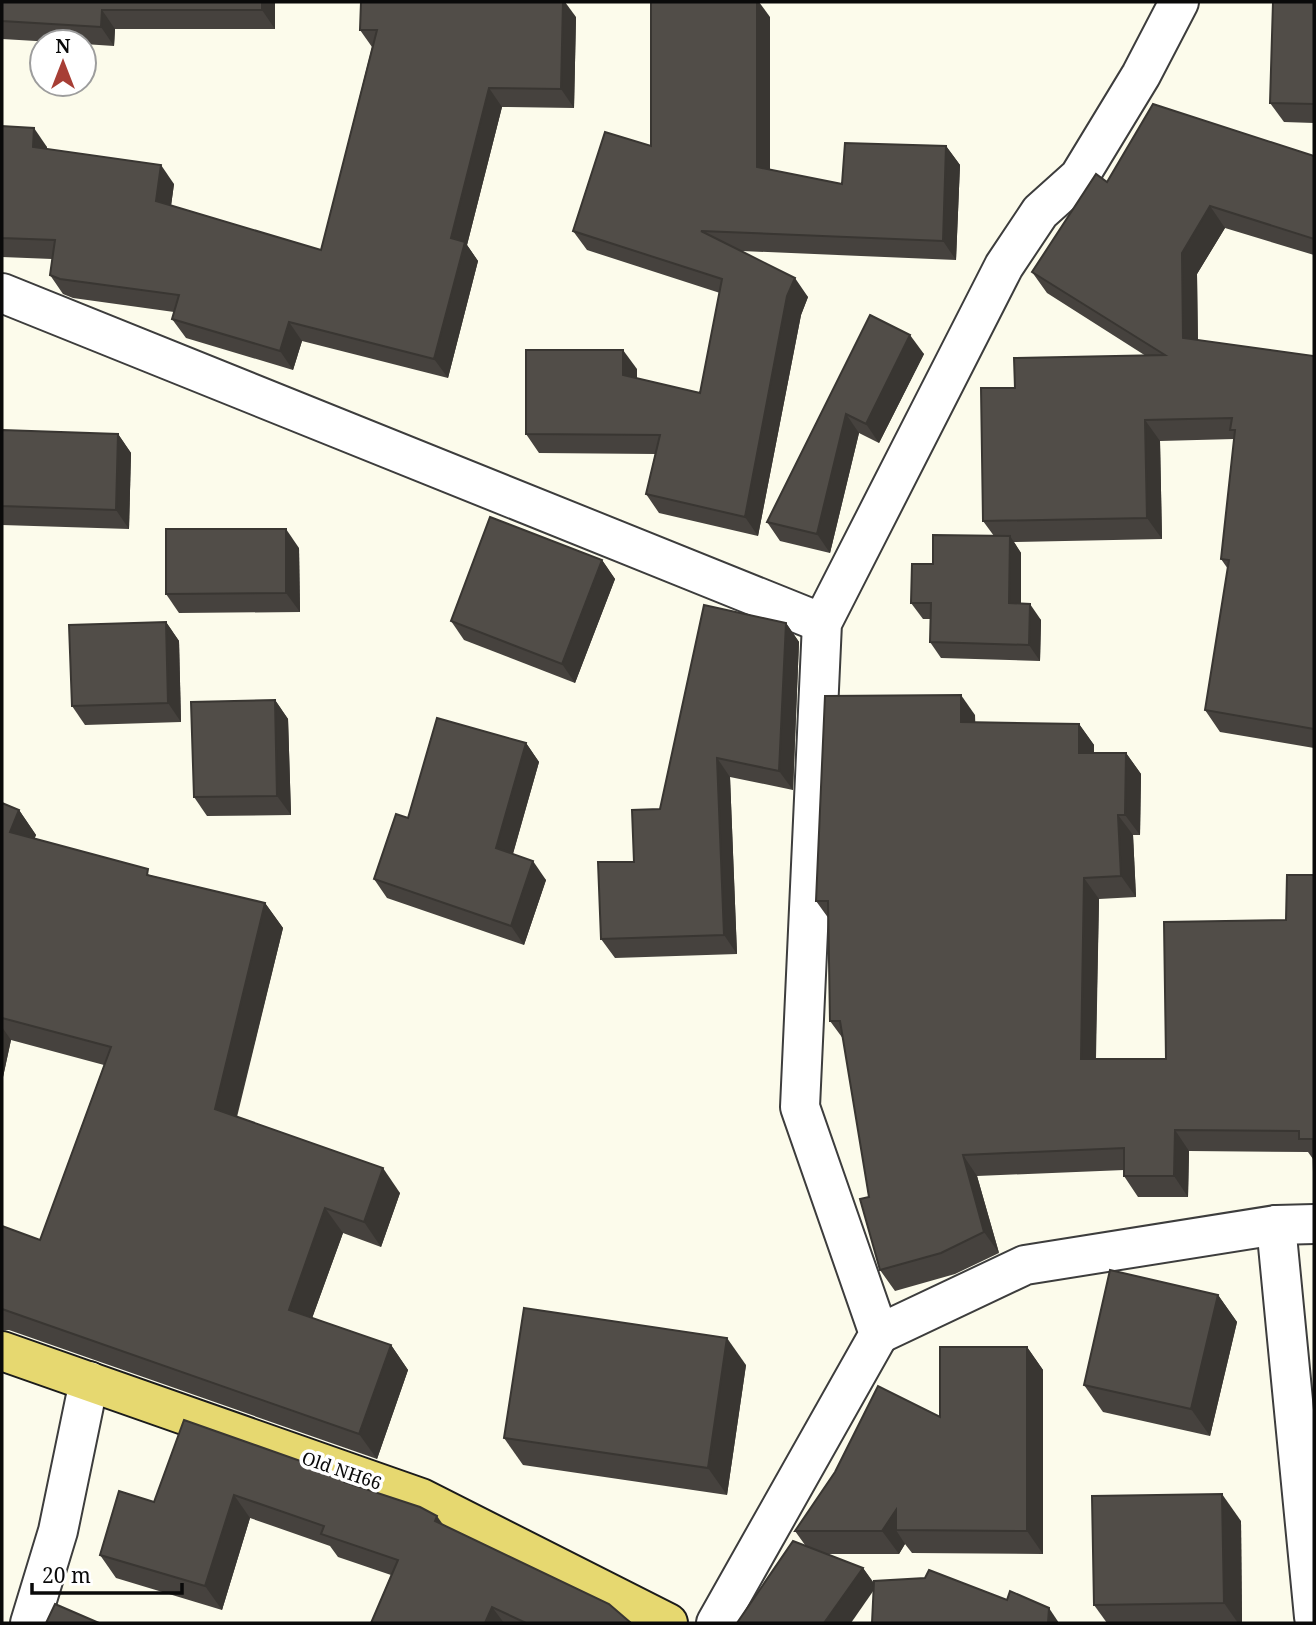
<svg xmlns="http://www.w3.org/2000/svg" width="1316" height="1625" font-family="'Noto Serif',serif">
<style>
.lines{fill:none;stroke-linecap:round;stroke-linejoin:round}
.minor-casing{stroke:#3d3d3d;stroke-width:42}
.primary-casing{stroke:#1b1b1b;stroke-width:42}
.minor{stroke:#fff;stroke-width:38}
.primary{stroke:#e6d870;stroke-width:38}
.wall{fill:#46423e}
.shaded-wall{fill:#393632}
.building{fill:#514d48;stroke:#393632;stroke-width:2}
.labels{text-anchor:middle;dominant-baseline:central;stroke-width:7;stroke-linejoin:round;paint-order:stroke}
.street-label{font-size:18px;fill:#0a0a0a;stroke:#fff}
</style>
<rect width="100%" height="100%" fill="#fcfbeb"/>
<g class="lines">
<defs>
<g id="minor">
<path d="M2,293L822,623"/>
<path d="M1276,1225L1314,1617"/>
<path d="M879,1334L1025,1265L1276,1225L1314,1224"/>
<path d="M30,1623L58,1531L89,1381"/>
<path d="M716,1623L879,1334L800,1107L822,623L1004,266L1040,212L1079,177L1141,75L1179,2"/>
</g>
<path id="primary" d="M2,1351L421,1498L668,1623"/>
</defs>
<use href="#minor" class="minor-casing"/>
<use href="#primary" class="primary-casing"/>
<use href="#minor" class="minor"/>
<use href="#primary" class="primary"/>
</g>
<g class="wall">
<path d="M2,2H275V29H115L114,46L84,44V42H53L2,39Z"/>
<path d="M1314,2V123L1284,122L1270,103Z"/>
<path d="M576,17L574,108L502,107L467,245L478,261L448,378L302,341L293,370L186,338L172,319L174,312L73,298L63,294L50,275L52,259L2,257V126L47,147V149L174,184L171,206L321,250L372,47L360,30Z"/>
<path d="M770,17V170L842,184L946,146L960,165L956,260L742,251L808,297L801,315L758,536L659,513L646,494L655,454L539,453L526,434L637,369V378L700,393L720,293L587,250L573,231Z"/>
<path d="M1314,156V255L1225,228L1197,274L1198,340L1314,356V748L1220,732L1205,710L1228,569L1221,559L1234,439L1160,441L1162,539L1014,542L1021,553V604L1041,620L1040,661L941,658L930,642V619H923L911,603L933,564L994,536L983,521L1015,388L1146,356L1047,293L1032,272L1107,182Z"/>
<path d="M870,315L924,354L879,443L859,433L830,553L780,541L767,522Z"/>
<path d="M2,430L118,434L131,453L129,529L2,525Z"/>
<path d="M299,548L300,612L179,613L166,594Z"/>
<path d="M602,560L615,579L575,683L464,640L451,621Z"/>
<path d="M166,622L179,641L181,722L85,725L72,706Z"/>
<path d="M786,623L799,642L793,790L730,777L737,954L615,958L601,939L634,862L660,809Z"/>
<path d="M275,700L288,719L291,815L207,816L194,797Z"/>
<path d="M975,715V722L1079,724L1094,745V753H1126L1141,774L1140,835H1133L1136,897L1099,899L1096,1059H1166L1286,920L1314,875V1173L1313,1159L1308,1152L1189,1151L1188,1197H1138L1124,1176V1170L977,1176L999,1253L955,1274L895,1291L880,1270L844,1040L830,1021L829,919L816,901Z"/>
<path d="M526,743L539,762L513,854L546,880L524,945L387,898L374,879L408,818Z"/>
<path d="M2,803L19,810L36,835L34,839L153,876L265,903L283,928L237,1117L400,1193L381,1247L343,1233L312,1318L391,1345L408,1370L377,1459L9,1330H2V1226L40,1240L104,1065L11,1040L3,1077L2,1076Z"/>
<path d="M1218,1295L1237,1322L1210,1436L1103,1412L1084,1385Z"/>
<path d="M1027,1347L1043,1370V1554L912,1553L905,1544L899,1554H827L863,1568L874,1583L1007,1600L1049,1608L873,1590L805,1545L795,1531L940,1417Z"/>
<path d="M746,1365L727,1495L523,1465L504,1438Z"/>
<path d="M346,1477L351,1484L443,1525L631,1623H371L391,1575L338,1557L330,1546L250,1518L222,1610L116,1578L100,1555L154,1502Z"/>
<path d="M1241,1521L1242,1623H1107L1094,1605Z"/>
</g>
<g class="shaded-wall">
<path d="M262,2H275V29L262,10Z"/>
<path d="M563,2H565L576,17L574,108L561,89Z"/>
<path d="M757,2H759L770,17V186L757,167Z"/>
<path d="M102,10L115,29L114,46L101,27Z"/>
<path d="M489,88L502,107L467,245L478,261L448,378L434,359L451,238Z"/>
<path d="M34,128L47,147V166L33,147Z"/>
<path d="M946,146L960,165L956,260L943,241Z"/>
<path d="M161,165L174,184L169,220L156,201Z"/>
<path d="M1210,206L1225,228L1197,274L1198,360L1183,338L1182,253Z"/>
<path d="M795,278L808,297L801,315L758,536L745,517L787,296Z"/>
<path d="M289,322L302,341L293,370L280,351Z"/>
<path d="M910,335L924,354L879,443L866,424Z"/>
<path d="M623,350L637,369V394L623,375Z"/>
<path d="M846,414L859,433L830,553L817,534Z"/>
<path d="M1145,420L1160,441L1162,539L1147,518Z"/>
<path d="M118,434L131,453L129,529L116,510Z"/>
<path d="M286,529L299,548L300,612L286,593Z"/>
<path d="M1010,536L1021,553V620L1009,603Z"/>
<path d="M602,560L615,579L575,683L562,664Z"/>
<path d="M1030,604L1041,620L1040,661L1029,645Z"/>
<path d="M166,622L179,641L181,722L168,703Z"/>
<path d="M786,623L799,642L793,790L779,771Z"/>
<path d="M961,695L975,715L976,742L961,722Z"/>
<path d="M275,700L288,719L291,815L277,796Z"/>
<path d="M1079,724L1094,745L1093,774L1079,753Z"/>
<path d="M526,743L539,762L509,867L496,848Z"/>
<path d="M1126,753L1141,774L1140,835L1125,815Z"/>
<path d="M717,758L730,777L737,954L724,935Z"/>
<path d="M19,810L36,835L27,857L10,832Z"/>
<path d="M1118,815L1133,835L1136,897L1121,876Z"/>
<path d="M533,861L546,880L524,945L511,926Z"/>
<path d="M1084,878L1099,899L1095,1080L1081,1059Z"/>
<path d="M265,903L283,928L232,1134L215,1109Z"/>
<path d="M2,1027L11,1040L3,1077L2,1075Z"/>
<path d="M1175,1130L1189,1151L1188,1197L1174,1176Z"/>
<path d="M963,1155L977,1176L999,1253L984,1232Z"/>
<path d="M383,1168L400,1193L381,1247L364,1222Z"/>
<path d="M325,1208L343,1233L306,1335L289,1310Z"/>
<path d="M1218,1295L1237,1322L1210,1436L1191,1409Z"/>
<path d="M727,1338L746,1365L727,1495L708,1468Z"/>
<path d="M391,1345L408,1370L377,1459L359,1434Z"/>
<path d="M1027,1347L1043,1370V1554L1027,1531Z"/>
<path d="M1222,1494L1241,1521L1242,1623H1238L1224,1603Z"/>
<path d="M234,1495L250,1518L222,1610L205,1586Z"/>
<path d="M896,1510V1530L905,1544L899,1554L882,1531Z"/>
<path d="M437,1516L453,1539L435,1521Z"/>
<path d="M863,1568L876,1587L851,1623H824Z"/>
<path d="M492,1607L504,1623H485Z"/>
<path d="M1049,1608L1059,1623H1048Z"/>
</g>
<g class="building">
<path d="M2,2H262V10H102L101,27L2,21Z"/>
<path d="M361,2H563L561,89L489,88L451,238L465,242L434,359L289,322L280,351L172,319L179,295L60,279L50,275L55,240L2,238V126L34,128L33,147L161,165L156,201L321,250L377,30H360Z"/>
<path d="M651,2H757V167L842,184L845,143L946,146L943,241L701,231L795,278L787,296L745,517L646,494L660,435L526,434V350H623V375L700,393L722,279L573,231L605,132L651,146Z"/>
<path d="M1273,2H1314V104L1270,103Z"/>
<path d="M1153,104L1314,156V239L1210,206L1182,253L1183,338L1314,356V729L1205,710L1229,560L1221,559L1235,430H1230L1232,418L1145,420L1147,518L983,521L981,388H1015L1014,358L1165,355L1032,272L1096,174L1107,182Z"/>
<path d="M870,315L910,335L866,424L846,414L817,534L767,522Z"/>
<path d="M2,430L118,434L116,510L2,506Z"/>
<path d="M490,517L602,560L562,664L451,621Z"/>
<path d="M166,529H286V593L166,594Z"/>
<path d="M933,535L1010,536L1009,603L1030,604L1029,645L930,642L931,603H911L912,564H933Z"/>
<path d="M704,605L786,623L779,771L717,758L724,935L601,939L598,862H634L632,810L660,809Z"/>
<path d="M166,622L168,703L72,706L69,625Z"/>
<path d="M961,695V722L1079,724V753H1126L1125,815H1118L1121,876L1084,878L1081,1059H1166L1164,922L1286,920L1287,875H1314V1172L1313,1139H1299V1131L1175,1130L1174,1176H1124V1148L963,1155L984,1232L941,1253L880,1270L860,1199L869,1197L840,1021H830L828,901H816L825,696Z"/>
<path d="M275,700L277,796L194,797L191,702Z"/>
<path d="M437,718L526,743L496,848L533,861L511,926L374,879L396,814L408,818Z"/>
<path d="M2,803L19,810L10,832L148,869L147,875L265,903L215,1109L383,1168L364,1222L325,1208L289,1310L391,1345L359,1434L2,1309V1226L40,1240L111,1047L2,1018Z"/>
<path d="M1110,1270L1218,1295L1191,1409L1084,1385Z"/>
<path d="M524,1308L727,1338L708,1468L504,1438Z"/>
<path d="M940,1347H1027V1531L896,1530V1510L882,1531H795L835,1472L878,1386L940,1417Z"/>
<path d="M184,1420L346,1477L344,1482L420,1507L437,1516L435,1521L609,1604L631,1623H526L492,1607L485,1623H371L398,1560L321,1534L324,1526L234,1495L205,1586L100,1555L119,1491L154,1502Z"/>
<path d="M1222,1494L1224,1603L1094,1605L1092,1496Z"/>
<path d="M793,1541L863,1568L824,1623H737Z"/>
<path d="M929,1570L1007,1600L1010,1591L1049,1608L1048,1623H872L874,1581L925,1578Z"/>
<path d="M55,1604L99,1623H46Z"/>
</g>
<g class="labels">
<g class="street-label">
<text transform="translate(342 1470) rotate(19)">Old NH66</text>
</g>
</g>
<rect width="1316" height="1625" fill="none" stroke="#0a0a0a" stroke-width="7"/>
<g transform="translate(63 63)"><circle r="33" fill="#ffffff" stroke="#9d9d9d" stroke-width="2"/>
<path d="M0-5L12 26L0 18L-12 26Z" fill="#a73e35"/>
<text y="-10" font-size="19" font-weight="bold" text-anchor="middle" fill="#0a0a0a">N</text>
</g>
<path d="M32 1583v10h150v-10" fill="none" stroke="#0a0a0a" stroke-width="3.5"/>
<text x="42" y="1583" font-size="21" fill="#0a0a0a" stroke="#ffffff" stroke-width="5" paint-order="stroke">20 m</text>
</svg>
